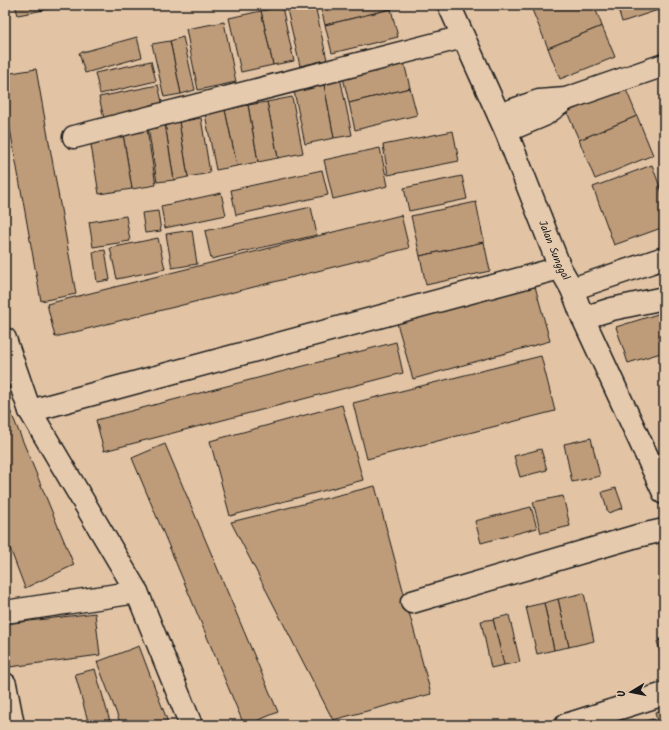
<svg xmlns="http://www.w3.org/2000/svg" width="669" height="730" font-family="Kalam,sans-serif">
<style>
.building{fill:#bf9c79;stroke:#1c1c1c}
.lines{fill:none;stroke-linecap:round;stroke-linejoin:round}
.minor-casing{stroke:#1c1c1c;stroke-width:25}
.major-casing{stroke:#1c1c1c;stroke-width:25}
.minor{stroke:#e6caad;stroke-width:22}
.major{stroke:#e6caad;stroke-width:22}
.labels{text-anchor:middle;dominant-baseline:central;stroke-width:3;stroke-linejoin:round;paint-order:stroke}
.street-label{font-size:11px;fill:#1c1c1c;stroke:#e6caad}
</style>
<rect width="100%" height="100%" fill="#e2c4a5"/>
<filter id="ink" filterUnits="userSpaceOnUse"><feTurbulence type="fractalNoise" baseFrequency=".025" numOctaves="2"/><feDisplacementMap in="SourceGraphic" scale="8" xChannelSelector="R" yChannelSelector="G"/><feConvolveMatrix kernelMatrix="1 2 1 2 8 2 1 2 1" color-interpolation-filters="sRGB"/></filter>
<g filter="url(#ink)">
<g class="building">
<path d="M15,5H53L54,8L18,15Z"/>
<path d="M286,5H315L327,60L300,66Z"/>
<path d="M320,5H390L391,9L325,25Z"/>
<path d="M530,5H594L602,26L548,48Z"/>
<path d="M617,5H653L655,11L622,22Z"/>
<path d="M653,5H664V9L655,11Z"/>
<path d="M282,7L294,61L273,65L261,11Z"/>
<path d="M391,9L398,37L332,53L325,25Z"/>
<path d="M261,11L273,65L241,72L229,18Z"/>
<path d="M224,22L236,82L198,90L186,29Z"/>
<path d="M602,26L615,57L560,79L548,48Z"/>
<path d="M137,37L142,57L85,73L79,53Z"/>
<path d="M183,37L195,90L181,94L170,41Z"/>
<path d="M170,41L181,94L164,97L152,44Z"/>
<path d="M403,58L410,88L349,103L342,73Z"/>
<path d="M151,61L156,81L100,94L95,73Z"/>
<path d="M36,69L76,294L41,301L5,101V74Z"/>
<path d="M340,77L352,135L334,138L323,80Z"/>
<path d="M323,80L334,138L305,144L293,86Z"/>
<path d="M158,85L164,110L105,123L99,97Z"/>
<path d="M625,87L637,116L579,140L567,112Z"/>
<path d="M410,88L417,115L355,130L349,103Z"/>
<path d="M292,97L303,153L278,158L267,102Z"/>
<path d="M267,102L278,158L258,162L248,105Z"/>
<path d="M248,105L258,162L237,166L225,110Z"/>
<path d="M225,110L237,166L216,170L205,114Z"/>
<path d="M637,116L653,155L595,179L579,140Z"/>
<path d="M201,118L210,173L188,177L179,122Z"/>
<path d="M179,122L188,177L174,180L165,124Z"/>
<path d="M165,124L174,180L157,182L148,127Z"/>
<path d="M147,130L156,185L132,189L123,134Z"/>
<path d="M453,131L459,161L388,175L383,145Z"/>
<path d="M123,134L132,189L99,194L90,139Z"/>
<path d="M380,148L388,186L333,199L324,160Z"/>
<path d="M652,165L664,198V227L614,245L593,187Z"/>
<path d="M322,170L328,195L236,215L231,190Z"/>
<path d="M462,176L467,199L409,211L404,188Z"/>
<path d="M221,193L226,215L165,228L161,206Z"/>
<path d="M476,202L484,242L420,256L411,216Z"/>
<path d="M311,207L317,235L211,259L205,231Z"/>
<path d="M158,211L161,231L145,233L142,213Z"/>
<path d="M401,215L409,248L55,337L47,304Z"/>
<path d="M126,216L130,241L93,247L89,222Z"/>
<path d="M192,230L197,264L172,268L166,234Z"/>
<path d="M158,238L165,269L117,279L110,248Z"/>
<path d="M484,242L490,271L426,285L420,256Z"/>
<path d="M105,250L110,280L97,282L93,252Z"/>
<path d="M533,279L550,341L413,379L395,316Z"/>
<path d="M664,312V352L628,363L616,327Z"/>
<path d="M396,342L403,373L104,451L96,420Z"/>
<path d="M541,356L555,411L367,459L353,403Z"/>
<path d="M5,398L74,565L25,588L5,535Z"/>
<path d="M342,405L363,480L230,516L210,441Z"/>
<path d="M591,438L600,476L572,482L564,444Z"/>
<path d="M165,444L278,712L247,725H244L132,458Z"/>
<path d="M541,449L547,470L520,477L514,456Z"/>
<path d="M375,486L431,694L333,720L231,522Z"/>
<path d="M616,488L623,508L608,513L602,492Z"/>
<path d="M563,496L570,526L541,533L533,502Z"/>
<path d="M531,507L537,528L481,543L475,521Z"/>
<path d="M584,593L594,641L569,647L558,599Z"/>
<path d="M558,599L569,647L554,650L544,603Z"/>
<path d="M544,603L554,650L537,654L526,607Z"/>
<path d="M95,613L100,655L10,667L5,624Z"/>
<path d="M509,615L520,662L504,665L493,619Z"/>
<path d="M493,619L504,665L491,668L481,621Z"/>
<path d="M664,639V658L662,659L657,641Z"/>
<path d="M139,646L169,725H121L97,662Z"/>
<path d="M95,669L111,725H89L75,674Z"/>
<path d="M664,710V725H658L655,712Z"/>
<path d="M653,719L655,725H632Z"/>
</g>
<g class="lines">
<defs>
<g id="minor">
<path d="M499,115L539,101L566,99L664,65"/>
<path d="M506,131L544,115L566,99"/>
<path d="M74,137L463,37"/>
<path d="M572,289L664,258"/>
<path d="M583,318L612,309L664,298"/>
<path d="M5,339L30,411L137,592L191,725"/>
<path d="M30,411L560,268"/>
<path d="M412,602L637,536L664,530"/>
<path d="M5,612L137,592"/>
<path d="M5,684L13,725"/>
<path d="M566,725L664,694"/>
</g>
<g id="major">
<path id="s1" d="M449,5L506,131L560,268L572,289L583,318L664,493"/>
</g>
</defs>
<use href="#minor" class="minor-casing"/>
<use href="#major" class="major-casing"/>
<use href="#minor" class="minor"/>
<use href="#major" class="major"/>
</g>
</g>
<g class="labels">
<g class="street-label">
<text stroke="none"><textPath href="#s1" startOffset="267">Jalan Sunggal</textPath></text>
</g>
</g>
<rect width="669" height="730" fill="none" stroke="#e6caad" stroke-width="20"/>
<rect x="10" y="10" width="649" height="710" fill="none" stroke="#1c1c1c" stroke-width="1.5" filter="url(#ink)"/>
<g transform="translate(631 692) rotate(260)" stroke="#e6caad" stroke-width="3" paint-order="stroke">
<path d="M0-3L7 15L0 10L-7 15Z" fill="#1c1c1c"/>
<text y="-6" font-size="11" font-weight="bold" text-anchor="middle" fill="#1c1c1c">U</text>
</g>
</svg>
